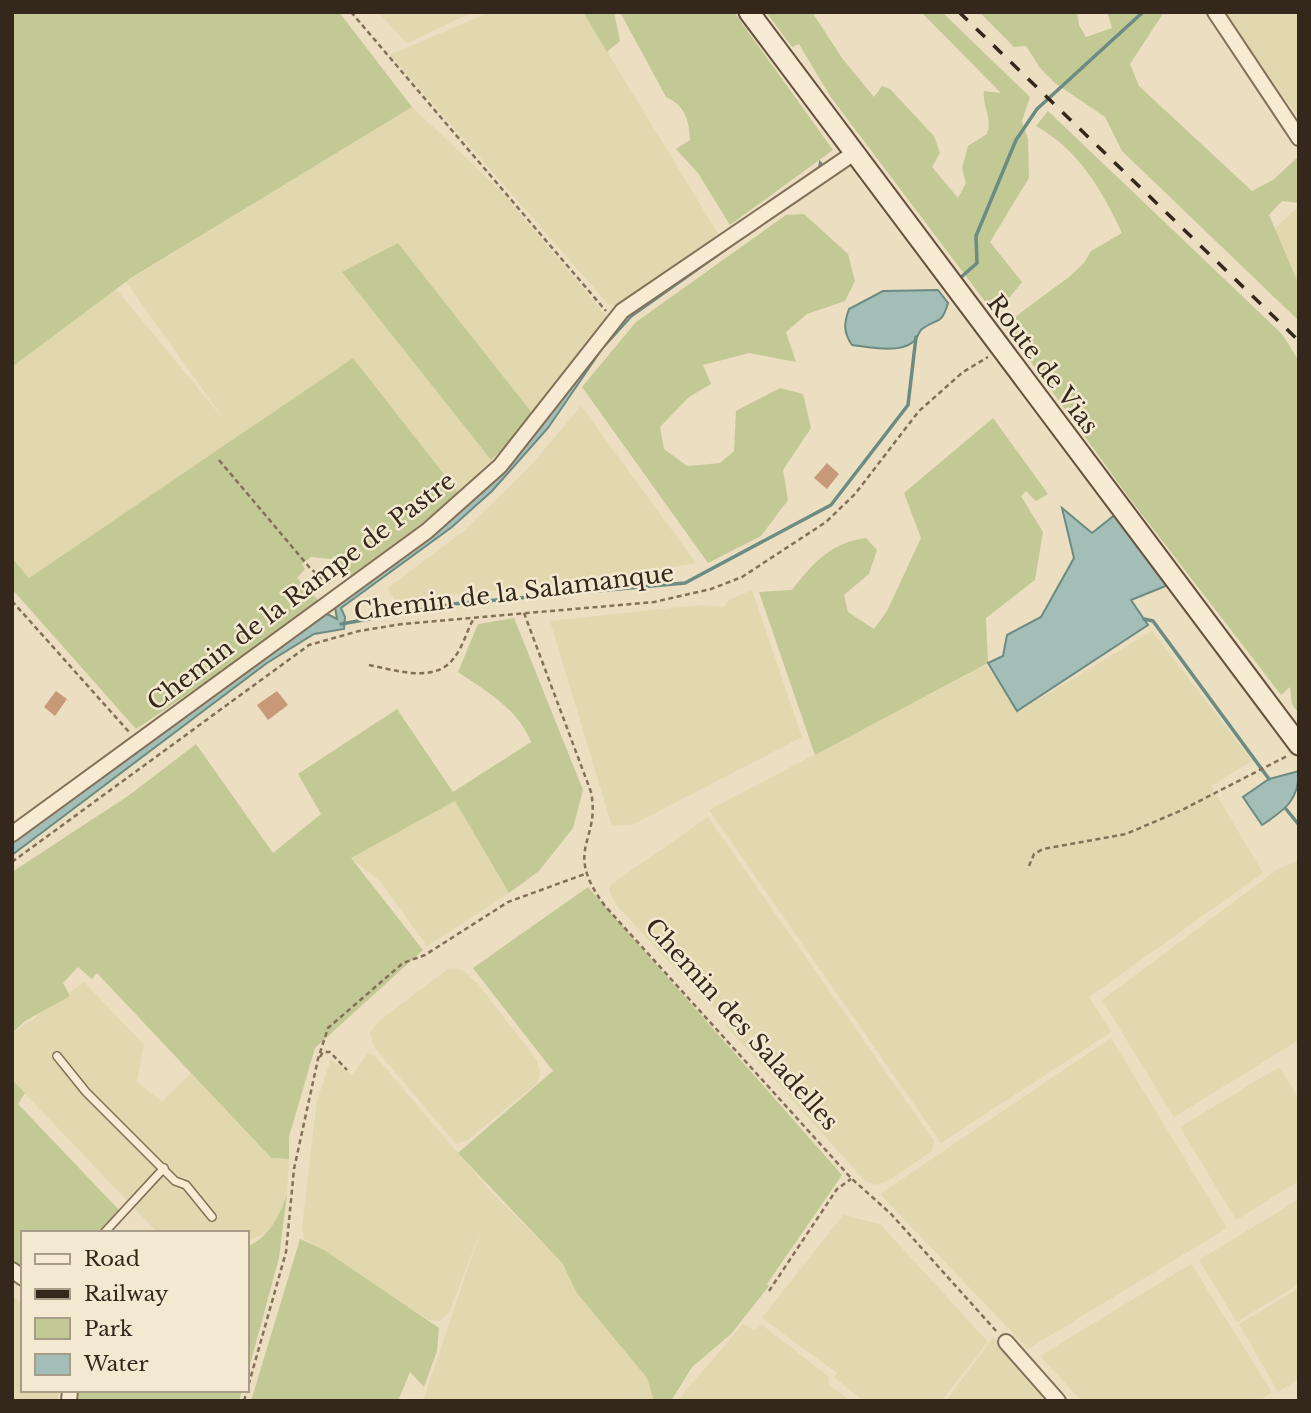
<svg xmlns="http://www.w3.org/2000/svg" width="1311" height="1413" font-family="'Libre Baskerville',serif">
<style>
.farmland{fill:#e1d8af}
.green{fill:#c3c995}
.water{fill:#a3beb6;stroke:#6b8b83;stroke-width:2}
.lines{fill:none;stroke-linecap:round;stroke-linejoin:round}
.stream{stroke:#6b8b83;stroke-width:3.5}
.building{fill:#c89978}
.lane-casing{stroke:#847059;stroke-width:10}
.street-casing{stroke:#847059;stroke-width:18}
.secondary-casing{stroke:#65513d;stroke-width:23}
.path{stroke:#847059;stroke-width:2.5;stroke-dasharray:5 3.5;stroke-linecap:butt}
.lane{stroke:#f7ecd3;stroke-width:7}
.street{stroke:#f7ecd3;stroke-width:14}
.secondary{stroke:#f7ecd3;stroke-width:19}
.rail{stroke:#34281d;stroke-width:3.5;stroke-dasharray:12 12;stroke-linecap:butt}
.labels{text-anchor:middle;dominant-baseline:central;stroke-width:5;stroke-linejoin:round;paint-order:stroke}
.street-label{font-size:24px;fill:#34281d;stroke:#f3e9d0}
</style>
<rect width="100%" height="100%" fill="#ebdec1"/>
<g class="farmland">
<path d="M378,12H473L407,43Z"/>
<path d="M490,12H583L720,237L621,307L608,304L390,55Z"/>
<path d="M1225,12H1299V118L1227,16Z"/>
<path d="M412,107L499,189L608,318L536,418L398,243L342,272L491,460L458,492L353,358L29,578L12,558V367L116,289L226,422L126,282Z"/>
<path d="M1299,206V285L1273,230Z"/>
<path d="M581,406L696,563L596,581L395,600L388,588L464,531L532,464Z"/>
<path d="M752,590L802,737L634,824L612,826L550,621L700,605L723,607L729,600Z"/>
<path d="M1152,631L1252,761L1211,786L1263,873L1089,997L1111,1032L941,1143L709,810L986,665L1019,711Z"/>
<path d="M455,801L509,893L427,946L380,881L350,858Z"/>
<path d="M708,817L934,1141L932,1151L889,1180L877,1185L865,1181L728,1028L722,1012L707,1002L618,907L610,893L609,886Z"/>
<path d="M1299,860V1040L1174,1117L1102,1000L1278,869Z"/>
<path d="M449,968L463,970L479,985L537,1060L540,1073L537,1083L468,1140L456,1144L374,1047L370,1033L379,1021Z"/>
<path d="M84,982L144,1045L137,1082L162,1102L191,1073L270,1158L289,1159L287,1194L279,1217L267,1232L247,1242V1233H158L12,1080V1034Z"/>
<path d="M1111,1038L1227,1228L1028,1349L880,1194Z"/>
<path d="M368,1053L375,1056L488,1188L563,1264L576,1292L647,1378L654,1401H423L482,1227L449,1313L440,1321L429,1320L304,1239L302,1227L317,1100L331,1060L352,1075Z"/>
<path d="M1279,1067L1299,1099V1181L1236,1220L1180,1127Z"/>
<path d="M1299,1199V1284L1237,1322L1199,1260Z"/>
<path d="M843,1215L880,1224L988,1342L941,1401H864L835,1378L837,1373L762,1318Z"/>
<path d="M1191,1264L1272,1392L1259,1401H1082L1040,1356Z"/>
<path d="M1299,1288V1379L1278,1392L1239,1324Z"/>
<path d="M12,1296L23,1304V1390H59L57,1401H12Z"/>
<path d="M743,1324L754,1330L762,1325L829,1377L828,1384L850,1401H677Z"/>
<path d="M993,1337L1050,1401H946Z"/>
</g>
<g class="green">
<path d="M12,12H339L412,107L131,278L12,367Z"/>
<path d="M583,12H614L620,41L607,52Z"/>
<path d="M620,12H734L833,150L730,225L698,173L676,149L690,140C689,119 685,106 666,97Z"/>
<path d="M766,12H812L842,58L874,97L882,86L890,89L934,136L940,153L932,167L958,198L966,183L962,168L968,146L987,134C993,118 982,107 984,91L1001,93L921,12H942L1030,97L1022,121L1028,139L1029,178L990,242L1022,282L1001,308L987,304L830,96L799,44L792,47Z"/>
<path d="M979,12H1077L1079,25L1086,37L1112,28L1107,12H1164L1130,64L1139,86L1252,191L1273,180L1299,156V203L1282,201L1269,215L1299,285V321L1122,151L1105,117L1055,83L1040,68L1026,46L1014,47Z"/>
<path d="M1048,111L1282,334L1299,361V714L1292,704L1290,687L1281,695L1127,495L1004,325L1069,277L1084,263L1091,251L1122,233C1102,190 1078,149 1036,126Z"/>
<path d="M804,214L848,254L855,281L845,301L807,314L786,332L796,362L749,353L703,365L711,384L689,397L660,427L664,449L687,466L720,463L734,451L736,411L780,388L803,394L811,428L783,470L788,500L761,536L708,563L582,387L636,322L786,215Z"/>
<path d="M398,243L536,418L491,460L342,272Z"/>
<path d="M353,358L458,492L355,582L334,556L331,559L311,557L302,564L305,569L297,578L322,604L136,729L12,589V558L29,578Z"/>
<path d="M993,418L1048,494L1036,501L1026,491L1021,496L1043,532L1035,580L986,618L988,663L815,755L759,592L792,590C814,562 830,543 866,538L877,550L869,574L844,595L848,612L874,629L887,611L921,538L904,493Z"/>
<path d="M514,618L583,790L573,828L539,871L509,893L455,801L351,858L423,950L315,1048L289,1137V1159L271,1158L97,973L92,979L78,967L63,983L70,996L25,1021L12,1033V872L128,796L196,744L273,853L321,814L298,774L397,709L453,792L531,742C518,709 486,691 458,672L478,624Z"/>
<path d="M588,887L842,1175L767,1284L769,1286L731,1334L692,1367L671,1401H654L647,1378L576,1292L563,1264L458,1153L553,1071L473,968Z"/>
<path d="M12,1080L25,1093L18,1104L119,1210L97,1233H23V1271L12,1263Z"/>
<path d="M287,1194L279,1258L247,1376V1247C270,1236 279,1217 287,1194Z"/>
<path d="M300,1239L324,1250L439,1328L437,1351L424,1387L410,1372L398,1401H251Z"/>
<path d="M76,1390H242L239,1401H74Z"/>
</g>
<g class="water">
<path d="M820,162L830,174L816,186L631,317L602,349L548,428L492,491L452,527L341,608L345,617L344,629L314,634L267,663L12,855V838L323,612L337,619L334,601L452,514L626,310L819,167Z"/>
<path d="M938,290L948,303C941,327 937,317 922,329C918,332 918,339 913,342C899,354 868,347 852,345C843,332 844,323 849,309L883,291Z"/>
<path d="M1062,508L1092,533L1121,510L1173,583L1131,600L1148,625L1017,711L988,663L1003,656L1007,635L1041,617L1074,558Z"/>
<path d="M1299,771C1299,800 1285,810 1262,825L1243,797L1269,779Z"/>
</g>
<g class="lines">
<g class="stream">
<path d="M959,279L977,263L976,236L1016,140L1037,109L1143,12"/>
<path d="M1144,619L1153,621L1269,779"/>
<path d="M341,624L453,604L685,583L831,505L908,405L916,337"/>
<path d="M1286,809L1299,825"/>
</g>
</g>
<g class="building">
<path d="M827,463L839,474L827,489L814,478Z"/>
<path d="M56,691L67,699L55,716L44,707Z"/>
<path d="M277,691L288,705L268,720L257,705Z"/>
</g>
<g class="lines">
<defs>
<g id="lane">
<path d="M57,1056L86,1092L175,1181L186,1185L212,1217"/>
<path d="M104,1233L164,1168"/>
</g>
<g id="street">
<path d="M1215,12L1299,138"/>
<path d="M12,834L427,531L500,466L622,311L854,153"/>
<path d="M12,1270L23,1278"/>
<path d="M1006,1342L1058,1401"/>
<path d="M69,1401L70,1390"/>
</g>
<path id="secondary" d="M749,12L1299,745"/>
</defs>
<use href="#lane" class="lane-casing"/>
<use href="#street" class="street-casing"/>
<use href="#secondary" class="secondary-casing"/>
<g class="path">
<path d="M351,12L606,311"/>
<path d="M219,460L310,568L326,582L333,584"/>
<path d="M12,601L129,732"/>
<path d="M524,613L591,792C601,843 562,848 605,906L851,1178L891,1214L997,1332"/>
<path d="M369,665C395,670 435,684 454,658C463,647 467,630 474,618"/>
<path d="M12,862L309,645L359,631L402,624L654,602L711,589L742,577L826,522L855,494L919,411L963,372L988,357"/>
<path d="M1029,866L1034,854L1043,849L1126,834L1182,810L1287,756"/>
<path d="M320,1057L323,1052H330L347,1070"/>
<path d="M769,1291L837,1189L851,1179"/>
<path d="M244,1401L286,1252L294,1169L318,1059L328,1028L403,963L425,955L508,902L585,874"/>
</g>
<use href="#lane" class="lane"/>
<use href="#street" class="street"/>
<use href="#secondary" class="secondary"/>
<path class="rail" d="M959,12L1299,341"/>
</g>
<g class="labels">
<g class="street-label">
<text transform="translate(1043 364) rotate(53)">Route de Vias</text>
<text transform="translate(301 591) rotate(-37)">Chemin de la Rampe de Pastre</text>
<text transform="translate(514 592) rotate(-7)">Chemin de la Salamanque</text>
<text transform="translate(742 1024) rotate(48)">Chemin des Saladelles</text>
</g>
</g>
<rect width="1311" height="1413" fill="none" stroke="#34281d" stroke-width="28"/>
<rect x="21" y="1231" width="228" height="161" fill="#f3e9d0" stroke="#a79c88" stroke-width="2"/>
<rect x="35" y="1254" width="35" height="10" fill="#f7ecd3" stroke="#a79c88" stroke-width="2"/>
<text x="84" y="1266" font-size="21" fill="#34281d">Road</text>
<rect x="35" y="1289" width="35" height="10" fill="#34281d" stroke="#a79c88" stroke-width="2"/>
<text x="84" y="1301" font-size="21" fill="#34281d">Railway</text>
<rect x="35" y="1318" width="35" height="21" fill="#c3c995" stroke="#a79c88" stroke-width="2"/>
<text x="84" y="1336" font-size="21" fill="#34281d">Park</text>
<rect x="35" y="1354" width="35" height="21" fill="#a3beb6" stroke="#a79c88" stroke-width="2"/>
<text x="84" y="1371" font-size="21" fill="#34281d">Water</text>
</svg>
